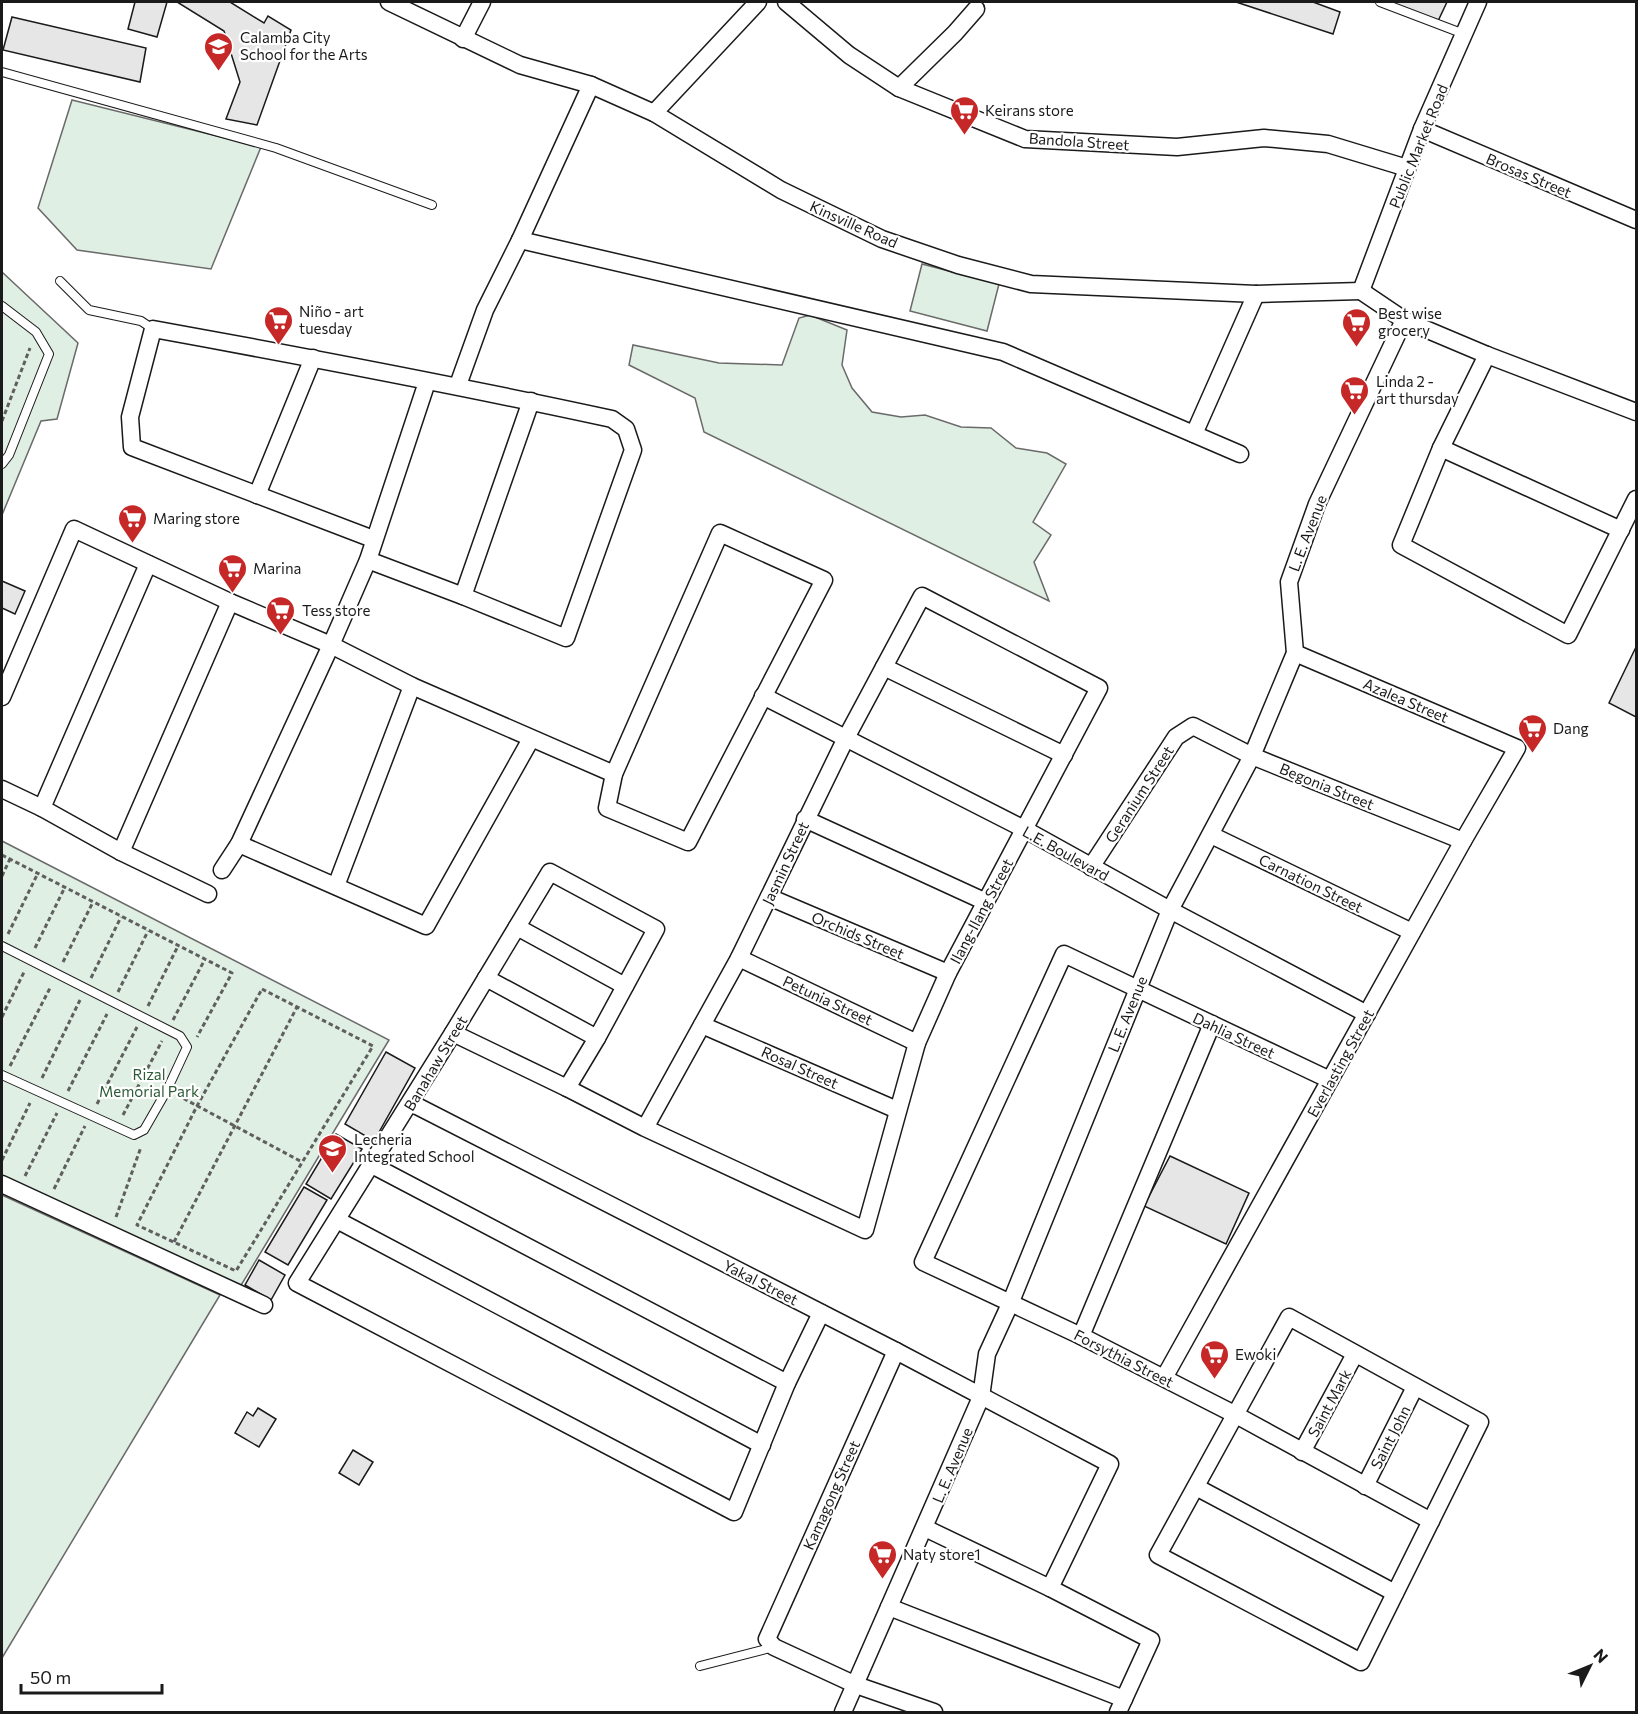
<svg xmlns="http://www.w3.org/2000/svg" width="1638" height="1714" font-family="Commissioner,sans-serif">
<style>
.green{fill:#e0efe3;stroke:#6a6a6a;stroke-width:1.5}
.building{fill:#e6e6e6;stroke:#1a1a1a;stroke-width:1.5}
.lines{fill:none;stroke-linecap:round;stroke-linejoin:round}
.service-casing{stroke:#1a1a1a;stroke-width:10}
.minor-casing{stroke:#1a1a1a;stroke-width:19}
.path{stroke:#5f5f5f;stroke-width:3;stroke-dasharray:4.5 3;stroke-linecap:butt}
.service{stroke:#fff;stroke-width:8}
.minor{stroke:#fff;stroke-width:16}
.labels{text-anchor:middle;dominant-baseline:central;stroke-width:4.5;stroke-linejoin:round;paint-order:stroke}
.poi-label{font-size:15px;fill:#1a1a1a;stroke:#fff;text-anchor:start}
.street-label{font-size:15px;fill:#1a1a1a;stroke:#fff}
.park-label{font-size:15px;fill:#2b5a34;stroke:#fff}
</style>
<rect width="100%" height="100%" fill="#fff"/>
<g class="green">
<path d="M72,100L261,147L211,269L77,250L38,208Z"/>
<path d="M922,264L999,284L987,331L910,311Z"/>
<path d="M2,272L78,343L57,419L41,421L2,515Z"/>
<path d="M810,315L847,330L842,365L852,388L872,412L901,417L925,415L961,427L991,428L1016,448L1047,453L1066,464L1033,522L1051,535L1034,562L1049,601L704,432L695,398L629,365L633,345L719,363L782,365L799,318Z"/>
<path d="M2,841L389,1040L240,1287L2,1178Z"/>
<path d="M2,1195L220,1295L2,1658Z"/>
</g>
<g class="building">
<path d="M135,2H167L157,37L128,29Z"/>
<path d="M177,2H230L264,23L268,16L291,30L257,125L226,119L240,82L224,31Z"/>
<path d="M1236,2H1313L1340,12L1333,34Z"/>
<path d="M1390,2H1447L1438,21Z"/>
<path d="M12,17L146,48L140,82L3,50Z"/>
<path d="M2,581L25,591L15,614L2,608Z"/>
<path d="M1636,647V717L1609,703Z"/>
<path d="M386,1052L415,1068L374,1141L345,1124Z"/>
<path d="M336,1134L362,1149L331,1199L306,1184Z"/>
<path d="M1170,1156L1249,1193L1226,1244L1144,1206Z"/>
<path d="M304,1187L327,1200L288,1265L265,1252Z"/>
<path d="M259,1260L285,1275L271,1300L245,1285Z"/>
<path d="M258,1408L276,1419L259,1447L235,1433L247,1412L253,1416Z"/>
<path d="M353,1450L373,1462L359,1485L339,1473Z"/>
</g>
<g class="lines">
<defs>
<g id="service">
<path d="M1380,2L1464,34"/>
<path d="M2,72L276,148L432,205"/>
<path d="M60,281L89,310L141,321L153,329"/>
<path d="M2,306L36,332L49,354L9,455L2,464"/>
<path d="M2,946L180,1036L187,1047L167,1090L144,1130L134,1135L2,1075"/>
<path d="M700,1666L774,1647"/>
</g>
<g id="minor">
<path d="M389,2L520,65L591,85L654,113L781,190L882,239L958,265L1031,284L1256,294L1361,291"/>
<path d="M786,2L849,55L899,88L1025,139L1177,147L1264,138L1328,144L1407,168"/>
<path d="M463,39L482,2"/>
<path d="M899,88L955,33L976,9"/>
<path d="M654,113L758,2"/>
<path d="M1422,129L1636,220"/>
<path d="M520,240L1003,352L1240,454"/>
<path d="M1361,291L1422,129L1478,2"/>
<path d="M1361,291L1404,320L1487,355L1636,412"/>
<path d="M1487,355L1441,448L1401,545L1568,635L1636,499"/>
<path d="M458,385L485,310L520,240L591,85"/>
<path d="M1194,434L1256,294"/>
<path d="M1441,448L1621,530"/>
<path d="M257,495L313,358"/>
<path d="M720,533L824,580L688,842L607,808L614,774Z"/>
<path d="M368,560L463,596L566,638L633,450L626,429L612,419C460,386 307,357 153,329L130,417L132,447L373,539"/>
<path d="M463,596L531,401"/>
<path d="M884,667L1064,755"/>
<path d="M763,696L1024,829L1170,910L1367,1014"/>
<path d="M2,697L74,529L230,602L331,645L412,686L614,774"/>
<path d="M2,789L42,808L121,852L208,894"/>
<path d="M42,808L148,564"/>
<path d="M805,819L986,902"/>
<path d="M1211,835L1412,932"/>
<path d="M239,844L426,926L531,739"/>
<path d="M121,852L230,602"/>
<path d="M1091,867L1176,737L1193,726L1252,756L1463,841"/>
<path d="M222,870L239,844L331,645L368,560L427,382"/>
<path d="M336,886L412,686"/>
<path d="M769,897L948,973"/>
<path d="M517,927L625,986"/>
<path d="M739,958L917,1043"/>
<path d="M486,978L597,1038"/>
<path d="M702,1025L897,1110"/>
<path d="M453,1033L567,1088L645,1128L865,1230L917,1043L948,973L1099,688L922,596L846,738L739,958L645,1128"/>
<path d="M1330,1080L1064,954L923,1262L1081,1336L1236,1415L1431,1521"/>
<path d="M567,1088L597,1038L656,929L550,872L453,1033L297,1283L734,1512L787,1383L821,1313"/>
<path d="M411,1103L896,1351L1110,1464L1050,1588"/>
<path d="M372,1165L787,1383"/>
<path d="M2,1184L264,1305"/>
<path d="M337,1220L762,1445"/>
<path d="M1289,1317L1480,1422L1361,1662L1158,1555Z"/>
<path d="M1081,1336L1212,1024"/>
<path d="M896,1351L767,1639L774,1647L856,1685L934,1712"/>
<path d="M1164,1378L1463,841L1517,748L1295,653"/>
<path d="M1302,1452L1355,1354"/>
<path d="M1365,1486L1415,1387"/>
<path d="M1196,1487L1395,1593"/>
<path d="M925,1528L1050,1588L1151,1640L1118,1712"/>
<path d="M889,1607L1124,1699"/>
<path d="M843,1712L981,1397L987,1354L1010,1304L1170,910L1252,756L1295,653L1289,582L1317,504L1404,320"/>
</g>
</defs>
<use href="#service" class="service-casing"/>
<use href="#minor" class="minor-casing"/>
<g class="path">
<path d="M2,421L30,348"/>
<path d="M2,855L232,973L197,1037"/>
<path d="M2,876L10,859"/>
<path d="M8,934L38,873"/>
<path d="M35,948L65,887"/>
<path d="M63,962L93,902"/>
<path d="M91,978L121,917"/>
<path d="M262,989L373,1046L236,1271L137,1225L197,1106Z"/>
<path d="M118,992L148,931"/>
<path d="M148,1006L178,946"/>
<path d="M2,1017L25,970"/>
<path d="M173,1020L205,959"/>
<path d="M10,1066L51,986"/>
<path d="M42,1078L80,1000"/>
<path d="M68,1091L107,1014"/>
<path d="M177,1095L302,1162"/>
<path d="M97,1104L137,1027"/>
<path d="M123,1115L162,1041"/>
<path d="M2,1160L30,1103"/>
<path d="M25,1176L57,1113"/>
<path d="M54,1189L85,1126"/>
<path d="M116,1217L141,1147"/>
<path d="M174,1242L297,1007"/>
</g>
<use href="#service" class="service"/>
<use href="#minor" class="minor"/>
</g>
<defs>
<symbol id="school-pin" viewBox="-11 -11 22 30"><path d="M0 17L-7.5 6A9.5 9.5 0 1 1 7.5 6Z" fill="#c62828" stroke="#fff"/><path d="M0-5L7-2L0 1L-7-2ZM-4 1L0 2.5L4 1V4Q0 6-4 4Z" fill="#fff"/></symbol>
<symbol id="supermarket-pin" viewBox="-11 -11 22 30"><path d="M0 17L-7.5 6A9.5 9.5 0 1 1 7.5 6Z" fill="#c62828" stroke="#fff"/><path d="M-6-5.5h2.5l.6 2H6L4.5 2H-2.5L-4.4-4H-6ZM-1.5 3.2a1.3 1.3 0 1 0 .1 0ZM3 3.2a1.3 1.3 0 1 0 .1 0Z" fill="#fff"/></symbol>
</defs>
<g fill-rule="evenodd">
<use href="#school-pin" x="202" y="30" width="33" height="45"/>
<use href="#supermarket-pin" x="948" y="94" width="33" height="45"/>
<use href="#supermarket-pin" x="262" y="304" width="33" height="45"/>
<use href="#supermarket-pin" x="1340" y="306" width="33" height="45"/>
<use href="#supermarket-pin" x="1338" y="374" width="33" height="45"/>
<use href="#supermarket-pin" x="116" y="502" width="33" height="45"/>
<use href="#supermarket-pin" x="216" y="552" width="33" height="45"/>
<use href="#supermarket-pin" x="264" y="594" width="33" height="45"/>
<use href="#supermarket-pin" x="1516" y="712" width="33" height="45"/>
<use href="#school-pin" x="316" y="1132" width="33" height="45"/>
<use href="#supermarket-pin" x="1198" y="1338" width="33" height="45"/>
<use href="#supermarket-pin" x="866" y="1538" width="33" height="45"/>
</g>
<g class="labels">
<g class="poi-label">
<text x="240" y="37">Calamba City<tspan x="240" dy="17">School for the Arts</tspan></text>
<text x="985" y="110">Keirans store</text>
<text x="299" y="311">Niño - art<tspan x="299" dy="17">tuesday</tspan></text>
<text x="1378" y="313">Best wise<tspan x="1378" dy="17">grocery</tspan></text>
<text x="1376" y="381">Linda 2 -<tspan x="1376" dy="17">art thursday</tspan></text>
<text x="153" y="518">Maring store</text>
<text x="253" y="568">Marina</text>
<text x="302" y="610">Tess store</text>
<text x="1553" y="728">Dang</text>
<text x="354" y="1139">Lecheria<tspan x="354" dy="17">Integrated School</tspan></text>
<text x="1235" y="1354">Ewoki</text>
<text x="903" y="1554">Naty store1</text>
</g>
<g class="street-label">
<text transform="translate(1079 141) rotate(4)">Bandola Street</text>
<text transform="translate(1418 146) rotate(-68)">Public Market Road</text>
<text transform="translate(1529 175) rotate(23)">Brosas Street</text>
<text transform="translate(854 224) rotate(24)">Kinsville Road</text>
<text transform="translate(1307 533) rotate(-69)">L. E. Avenue</text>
<text transform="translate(1406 700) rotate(23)">Azalea Street</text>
<text transform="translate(1327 786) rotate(22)">Begonia Street</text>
<text transform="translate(1139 794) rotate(-57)">Geranium Street</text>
<text transform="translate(1066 853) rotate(29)">L.E. Boulevard</text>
<text transform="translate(785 863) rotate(-65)">Jasmin Street</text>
<text transform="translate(1311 883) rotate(26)">Carnation Street</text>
<text transform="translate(981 911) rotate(-62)">Ilang-Ilang Street</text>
<text transform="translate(858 935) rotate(23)">Orchids Street</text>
<text transform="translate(828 1000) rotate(25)">Petunia Street</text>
<text transform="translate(1127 1014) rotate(-68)">L. E. Avenue</text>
<text transform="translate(1234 1035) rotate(25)">Dahlia Street</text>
<text transform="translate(435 1063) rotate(-59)">Banahaw Street</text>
<text transform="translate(1340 1063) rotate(-61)">Everlasting Street</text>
<text transform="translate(800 1067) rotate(24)">Rosal Street</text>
<text transform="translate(761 1282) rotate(27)">Yakal Street</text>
<text transform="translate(1124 1358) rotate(27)">Forsythia Street</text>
<text transform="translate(1329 1403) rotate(-62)">Saint Mark</text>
<text transform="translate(1390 1437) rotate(-63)">Saint John</text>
<text transform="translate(952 1465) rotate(-67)">L. E. Avenue</text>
<text transform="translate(831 1495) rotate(-66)">Kamagong Street</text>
</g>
<g class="park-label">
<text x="149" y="1074">Rizal<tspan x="149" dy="17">Memorial Park</tspan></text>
</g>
</g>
<rect width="1638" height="1714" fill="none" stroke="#1a1a1a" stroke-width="6"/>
<g transform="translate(1590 1666) rotate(47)" stroke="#ffffff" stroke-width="4.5" paint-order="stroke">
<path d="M0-4.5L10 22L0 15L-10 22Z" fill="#1a1a1a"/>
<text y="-9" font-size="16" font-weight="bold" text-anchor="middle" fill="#1a1a1a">N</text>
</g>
<path d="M21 1684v9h141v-9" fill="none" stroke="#1a1a1a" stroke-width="3"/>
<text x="30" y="1684" font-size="18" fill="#1a1a1a" stroke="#ffffff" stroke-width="4.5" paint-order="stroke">50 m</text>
</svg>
